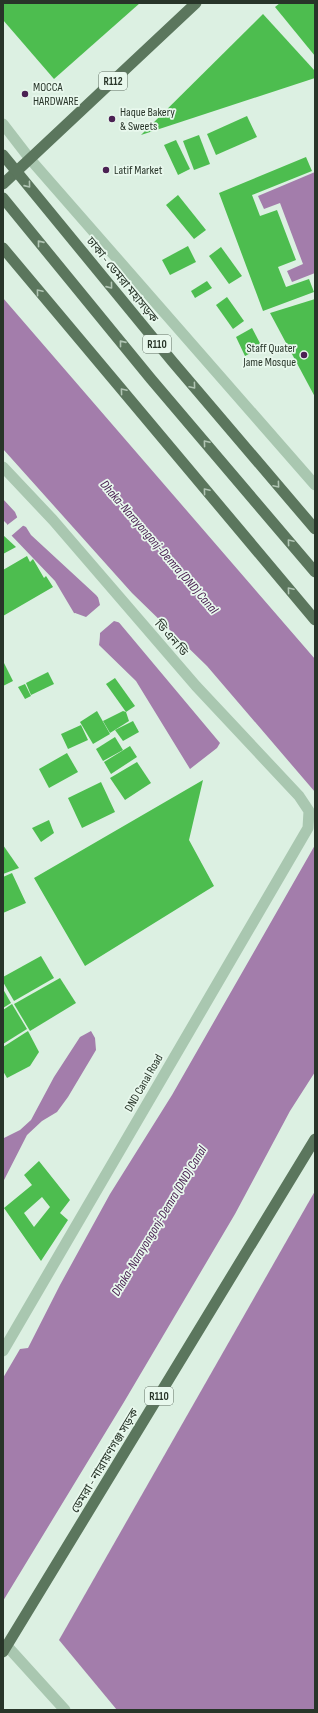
<svg xmlns="http://www.w3.org/2000/svg" width="318" height="1713" font-family="'Sofia Sans Condensed','Noto Sans Bengali',sans-serif">
<style>
.water{fill:#a37dab}
.pier{fill:#dcf0e2}
.building{fill:#4dbd4f;fill-rule:evenodd}
.lines{fill:none;stroke-linecap:round;stroke-linejoin:round}
.minor{stroke:#a9c7b0;stroke-width:11}
.primary{stroke:#5b765d;stroke-width:11}
.primary-bridge{stroke:#5b765d;stroke-width:11}
.oneway{stroke:#b0c4b3}
.poi-dot{fill:#4b2153;stroke:#e8f8ed;stroke-width:1.5}
.labels{text-anchor:middle;dominant-baseline:central;stroke-width:3.5;stroke-linejoin:round;paint-order:stroke}
.shield{fill:#e8f8ed;stroke:#627064;stroke-width:1}
.shield-label{font-size:11px;font-weight:bold;fill:#283529}
.poi-label{font-size:12px;fill:#283529;stroke:#e8f8ed;text-anchor:start}
.street-label{font-size:12px;fill:#283529;stroke:#e8f8ed}
.water-label{font-size:13px;font-style:italic;fill:#4b2153;stroke:#e8f8ed}
</style>
<rect width="100%" height="100%" fill="#dcf0e2"/>
<g class="water">
<path d="M315,172V273L292,282L287,271L303,264L280,203L264,209L258,196Z"/>
<path d="M3,298L315,659V792L207,666L132,593L3,449Z"/>
<path d="M3,499L15,512L20,524L26,527L31,535L96,595L220,743L217,748L190,769L136,681L99,645L100,631L85,618L74,613L55,581L11,535L7,524L3,520Z"/>
<path d="M315,845V1072L290,1111L235,1214L124,1402L3,1601V1378L20,1349L28,1348L60,1285L110,1194L172,1095Z"/>
<path d="M91,1031L95,1038L96,1050L68,1097L57,1112L42,1121L27,1135L3,1182V1141L4,1138L20,1130L31,1120L54,1077L80,1037Z"/>
<path d="M315,1191V1710H117L59,1640Z"/>
</g>
<g class="pier">
<path d="M19,516L21,523L25,524L10,537L6,526Z"/>
<path d="M97,593L121,623L114,621L100,633L99,645H98V632L84,619L74,614L75,613L86,617L100,605Z"/>
</g>
<g class="building">
<path d="M3,3H140L54,79L3,20Z"/>
<path d="M280,3H315V56L275,7Z"/>
<path d="M263,14L315,71V78L141,135Z"/>
<path d="M247,116L257,137L216,155L207,134Z"/>
<path d="M199,135L210,164L194,170L183,141Z"/>
<path d="M176,140L190,169L178,175L164,145Z"/>
<path d="M306,157L312,171L252,195L260,216L277,210L296,260L278,267L286,287L309,279L314,292L263,311L219,193Z"/>
<path d="M178,195L206,230L194,239L166,205Z"/>
<path d="M188,246L196,262L170,275L162,260Z"/>
<path d="M221,247L242,276L229,284L209,256Z"/>
<path d="M207,281L212,288L195,298L191,291Z"/>
<path d="M227,297L244,321L233,329L216,305Z"/>
<path d="M315,299V397L270,313Z"/>
<path d="M252,328L262,347L245,356L236,337Z"/>
<path d="M3,535L16,547L3,554Z"/>
<path d="M27,556L30,562L33,559L44,578L46,576L53,587L3,616V570Z"/>
<path d="M3,661L13,681L3,686Z"/>
<path d="M48,672L54,684L31,695L26,683Z"/>
<path d="M115,678L135,706L126,712L106,684Z"/>
<path d="M25,684L31,696L25,699L18,687Z"/>
<path d="M97,711L110,734L93,744L80,722Z"/>
<path d="M123,711L126,712L129,721L110,733L103,721Z"/>
<path d="M133,721L139,732L123,741L115,730Z"/>
<path d="M81,725L88,740L68,749L61,734Z"/>
<path d="M115,737L123,750L103,761L96,749Z"/>
<path d="M130,746L137,757L111,774L104,762Z"/>
<path d="M67,753L78,772L49,788L39,769Z"/>
<path d="M137,762L151,783L125,800L110,778Z"/>
<path d="M203,780L189,840L214,886L85,966L34,878Z"/>
<path d="M101,782L115,812L82,828L68,798Z"/>
<path d="M49,820L54,833L41,842L32,828Z"/>
<path d="M3,845L19,868L3,874Z"/>
<path d="M12,873L26,903L3,913V877Z"/>
<path d="M41,956L54,978L14,1001L3,982V977Z"/>
<path d="M60,978L76,1003L30,1031L14,1004Z"/>
<path d="M3,989L11,1003L3,1008Z"/>
<path d="M12,1004L27,1029L3,1044V1010Z"/>
<path d="M28,1031L39,1052L30,1066L7,1078L3,1071V1047Z"/>
<path d="M39,1161L70,1200L60,1213L68,1220L41,1261L4,1208L32,1185L24,1175ZM42,1197L50,1207L34,1227L24,1213Z"/>
</g>
<g class="lines">
<g class="minor">
<path d="M3,124L30,159L315,485"/>
<path d="M3,467L53,520L196,686L299,796L309,811L308,828L3,1351"/>
<path d="M7,1646L65,1710"/>
</g>
<g class="primary">
<path d="M3,184L196,3"/>
<path d="M3,198L151,379L315,572"/>
<path d="M3,248L315,620"/>
<path d="M3,1652L315,1139"/>
</g>
<path class="primary-bridge" d="M3,155L172,361L315,529"/>
</g>
<defs><path id="oneway-chevron" d="M-2-3.5L2.5 0L-2 3.5" fill="none" stroke-width="1.6" stroke-linecap="round" stroke-linejoin="round"/></defs>
<g class="oneway">
<use href="#oneway-chevron" transform="translate(28 185) rotate(51)"/>
<use href="#oneway-chevron" transform="translate(40 243) rotate(-129)"/>
<use href="#oneway-chevron" transform="translate(110 286) rotate(51)"/>
<use href="#oneway-chevron" transform="translate(39 292) rotate(-130)"/>
<use href="#oneway-chevron" transform="translate(122 343) rotate(-129)"/>
<use href="#oneway-chevron" transform="translate(193 386) rotate(50)"/>
<use href="#oneway-chevron" transform="translate(123 391) rotate(-130)"/>
<use href="#oneway-chevron" transform="translate(206 443) rotate(-130)"/>
<use href="#oneway-chevron" transform="translate(277 485) rotate(50)"/>
<use href="#oneway-chevron" transform="translate(206 491) rotate(-130)"/>
<use href="#oneway-chevron" transform="translate(290 542) rotate(-130)"/>
<use href="#oneway-chevron" transform="translate(290 590) rotate(-130)"/>
</g>
<g class="poi-dot">
<circle cx="25" cy="94" r="4"/>
<circle cx="112" cy="119" r="4"/>
<circle cx="106" cy="170" r="4"/>
<circle cx="304" cy="355" r="4"/>
</g>
<g class="labels">
<g class="shield">
<rect x="99" y="72" width="28" height="18" rx="3"/>
<rect x="143" y="335" width="28" height="18" rx="3"/>
<rect x="145" y="1387" width="28" height="18" rx="3"/>
</g>
<g class="shield-label">
<text x="113" y="81">R112</text>
<text x="157" y="344">R110</text>
<text x="159" y="1396">R110</text>
</g>
<g class="poi-label">
<text x="33" y="87">MOCCA<tspan x="33" dy="14">HARDWARE</tspan></text>
<text x="120" y="112">Haque Bakery<tspan x="120" dy="14">&amp; Sweets</tspan></text>
<text x="114" y="170">Latif Market</text>
<text x="296" y="348" text-anchor="end">Staff Quater<tspan x="296" dy="14">Jame Mosque</tspan></text>
</g>
<g class="street-label">
<text transform="translate(122 280) rotate(51)">ঢাকা - ডেমরা মহাসড়ক</text>
<text transform="translate(171 638) rotate(49)">ডি এন ডি</text>
<text transform="translate(144 1083) rotate(-60)">DND Canal Road</text>
<text transform="translate(105 1461) rotate(-59)">ডেমরা - নারায়ণগঞ্জ সড়ক</text>
</g>
<g class="water-label">
<text transform="translate(159 547) rotate(49)">Dhaka-Narayongonj-Demra (DND) Canal</text>
<text transform="translate(159 1221) rotate(-59)">Dhaka-Narayongonj-Demra (DND) Canal</text>
</g>
</g>
<rect width="318" height="1713" fill="none" stroke="#283529" stroke-width="8"/>
</svg>
